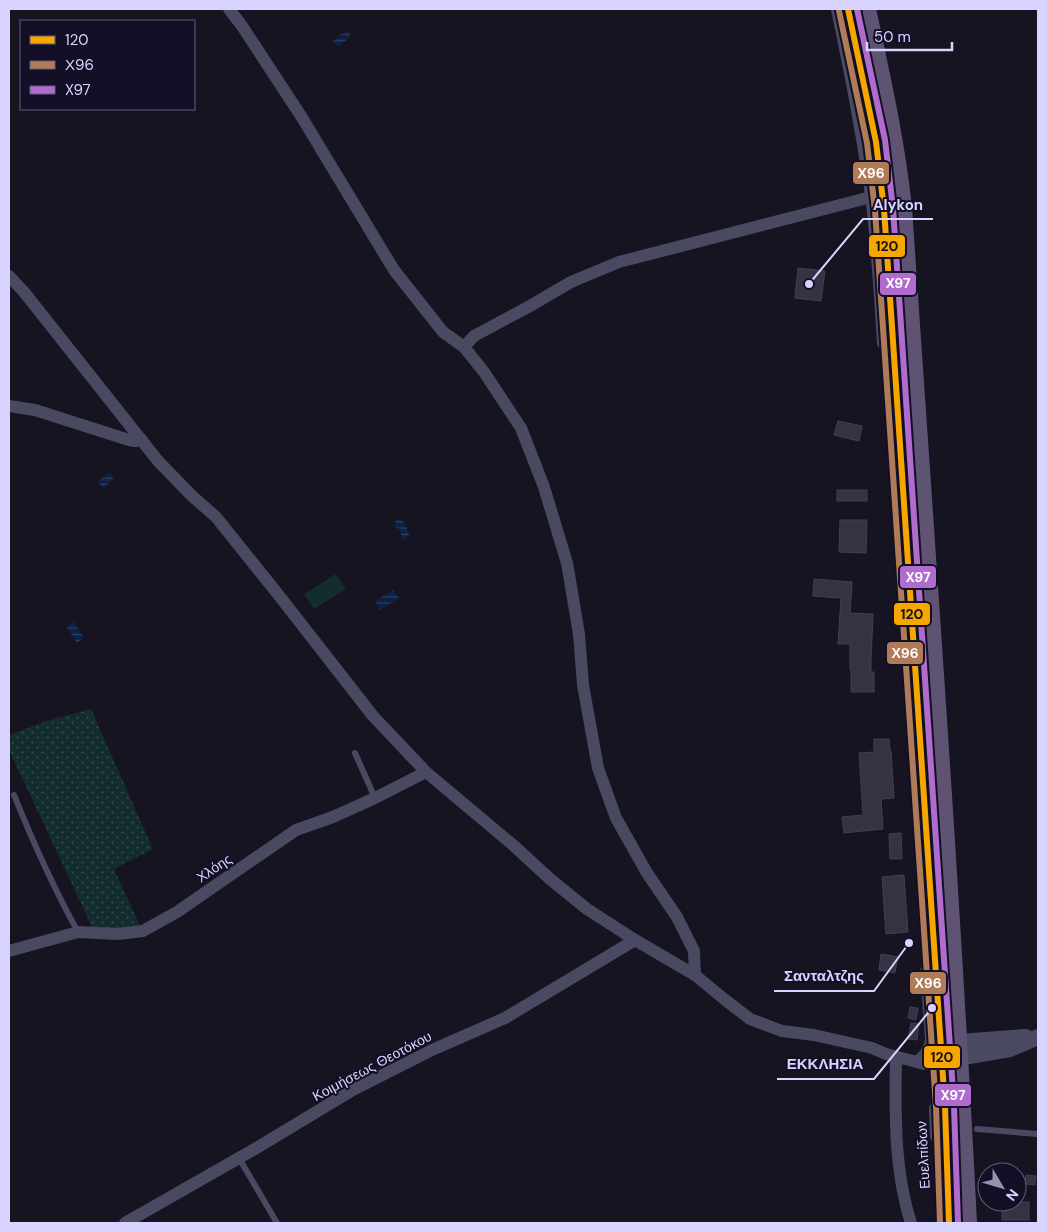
<svg xmlns="http://www.w3.org/2000/svg" width="1047" height="1232" font-family="'DM Sans',sans-serif">
<style>
.grass{fill:url(#grass-dots)}
.garden{fill:#132c2d}
.water{fill:url(#water-rules)}
.building{fill:#343243;stroke:#433f54}
.lines{fill:none;stroke-linecap:round;stroke-linejoin:round}
.service{stroke:#4a4962;stroke-width:6}
.minor{stroke:#4a4962;stroke-width:12}
.tertiary{stroke:#4a4962;stroke-width:16}
.primary{stroke:#5e5373;stroke-width:20}
.bus-1-casing{stroke:#130f26;stroke-width:10}
.bus-2-casing{stroke:#130f26;stroke-width:10}
.bus-3-casing{stroke:#130f26;stroke-width:10}
.bus-1{stroke:#f7a600;stroke-width:6}
.bus-2{stroke:#b07c57;stroke-width:6}
.bus-3{stroke:#b06ccc;stroke-width:6}
.labels{text-anchor:middle;dominant-baseline:central;stroke-width:4;stroke-linejoin:round;paint-order:stroke}
.street-label{font-size:14px;fill:#d9d4ff;stroke:#130f26}
.leader{fill:none;stroke:#d9d4ff;stroke-width:2}
.callout-dot{fill:#d9d4ff;stroke:#130f26;stroke-width:2}
.callout-label{font-size:15px;text-anchor:middle;font-weight:bold;fill:#d9d4ff;stroke:#130f26;stroke-width:4;stroke-linejoin:round;paint-order:stroke}
.line-badge{stroke:#130f26;stroke-width:2}
.badge-label{font-size:14px;text-anchor:middle;font-weight:bold;fill:#fff}
.pale-badge-label{font-size:14px;text-anchor:middle;font-weight:bold;fill:#111}
</style>
<defs>
<pattern id="grass-dots" width="8" height="8" patternUnits="userSpaceOnUse" patternTransform="scale(1.25)"><rect width="8" height="8" fill="#132c2d"/><path d="M2 2h.1M6 6h.1" fill="none" stroke="#354a4c" stroke-width="1.8" stroke-linecap="round"/></pattern>
<pattern id="water-rules" width="6" height="5" patternUnits="userSpaceOnUse" patternTransform="scale(1.25)"><rect width="6" height="5" fill="#0d2144"/><path d="M0 2.5h6" fill="none" stroke="#304060"/></pattern>
</defs>
<rect width="100%" height="100%" fill="#161421"/>
<path class="grass" d="M91,709L153,849L114,869L141,928L125,932L92,927L9,750V735L47,721Z"/>
<path class="garden" d="M336,574L346,589L314,609L304,594Z"/>
<g class="water">
<path d="M347,32L350,34V37L348,39L339,46L334,44L333,42C336,37 342,33 347,32Z"/>
<path d="M110,473L114,479L103,488L98,481Z"/>
<path d="M397,519C405,519 407,528 409,534L407,539L402,540L400,529L395,527V522Z"/>
<path d="M393,590L399,598L380,610L375,601Z"/>
<path d="M74,622L84,638L77,643L67,627Z"/>
</g>
<g class="building">
<path d="M798,268L825,271L821,301L795,298Z"/>
<path d="M838,421L862,426L859,441L834,435Z"/>
<rect x="837" y="490" width="30" height="11"/>
<path d="M840,520H867L866,553L839,552Z"/>
<path d="M814,579L852,582L850,613L873,614L871,660V672H874V692H851V670H850V644H838L841,598L813,596Z"/>
<path d="M874,739H889L890,751H891L894,798L881,799L883,829L844,833L842,817L863,815L859,753L874,752Z"/>
<path d="M901,833L902,859H890L889,834Z"/>
<path d="M903,875H904L908,932L886,934L882,877Z"/>
<path d="M881,954L898,957L895,973L879,970Z"/>
<path d="M910,1007L918,1008L916,1020L908,1018Z"/>
<path d="M911,1023L919,1024L917,1040L908,1039Z"/>
<path d="M1026,1175L1036,1176L1035,1185L1024,1184Z"/>
<rect x="1002" y="1202" width="27" height="18"/>
</g>
<g class="lines">
<g class="service">
<path d="M355,753L375,798"/>
<path d="M14,795C33,842 53,887 78,932"/>
<path d="M977,1129L1038,1134"/>
<path d="M239,1158L277,1223"/>
</g>
<g class="minor">
<path d="M229,9L242,26L301,116L394,270L443,332L464,347L484,372L521,428L544,487L567,563L579,634L583,685L598,768L616,818L647,873L677,917L694,951L695,975"/>
<path d="M837,9C850,71 862,133 871,195C877,244 880,294 883,343"/>
<path d="M9,276L24,292L158,461L192,496L216,517L277,593L373,716L426,772L513,845L550,879L587,909L635,940L695,975L724,999L750,1019L782,1031L814,1035L872,1048L886,1054L917,1062L924,1064L941,1060"/>
<path d="M464,347L474,336L530,306L571,282L619,262L871,197"/>
<path d="M9,406L35,410L129,440L135,441L142,440"/>
<path d="M9,951L78,932L118,934L143,931L177,912L296,830L333,817L375,798L426,772"/>
<path d="M896,1057C895,1112 894,1170 911,1223"/>
<path d="M917,1062C925,1055 930,1050 931,1039L926,971"/>
<path d="M936,1136L935,1109L940,1094"/>
<path d="M125,1223L253,1150L351,1091L432,1050L505,1018L635,940"/>
</g>
<g class="tertiary">
<path d="M946,1043L1026,1037"/>
<path d="M946,1060L1010,1049L1038,1037"/>
</g>
<g class="primary">
<path d="M848,9L876,142L884,209L945,1107L949,1223"/>
<path d="M866,9C880,75 895,141 902,208C925,546 950,885 967,1223"/>
</g>
<defs>
<path id="bus-1" d="M848,9L876,142L884,209L945,1107L949,1223"/>
<path id="bus-2" d="M839,11L867,143L875,210L936,1107L940,1223"/>
<path id="bus-3" d="M857,9L885,140L893,208L954,1106L958,1223"/>
</defs>
<use href="#bus-1" class="bus-1-casing"/>
<use href="#bus-2" class="bus-2-casing"/>
<use href="#bus-3" class="bus-3-casing"/>
<use href="#bus-1" class="bus-1"/>
<use href="#bus-2" class="bus-2"/>
<use href="#bus-3" class="bus-3"/>
</g>
<g class="labels">
<g class="street-label">
<text transform="translate(214 868) rotate(-34)">Χλόης</text>
<text transform="translate(372 1066) rotate(-28)">Κοιμήσεως Θεοτόκου</text>
<text transform="translate(923 1155) rotate(-93)">Ευελπίδων</text>
</g>
</g>
<path class="leader" d="M809 284L863 219H933M909 943L874 991H774M932 1008L874 1079H777"/>
<g class="callout-dot">
<circle cx="809" cy="284" r="5"/>
<circle cx="909" cy="943" r="5"/>
<circle cx="932" cy="1008" r="5"/>
</g>
<g class="callout-label">
<text x="898" y="210">Alykon</text>
<text x="824" y="981">Σανταλτζης</text>
<text x="825" y="1069">ΕΚΚΛΗΣΙΑ</text>
</g>
<g class="line-badge">
<rect x="852" y="161" width="38" height="24" rx="5" fill="#b07c57"/>
<rect x="868" y="234" width="38" height="24" rx="5" fill="#f7a600"/>
<rect x="879" y="272" width="38" height="24" rx="5" fill="#b06ccc"/>
<rect x="899" y="565" width="38" height="24" rx="5" fill="#b06ccc"/>
<rect x="893" y="602" width="38" height="24" rx="5" fill="#f7a600"/>
<rect x="886" y="641" width="38" height="24" rx="5" fill="#b07c57"/>
<rect x="909" y="971" width="38" height="24" rx="5" fill="#b07c57"/>
<rect x="923" y="1045" width="38" height="24" rx="5" fill="#f7a600"/>
<rect x="934" y="1083" width="38" height="24" rx="5" fill="#b06ccc"/>
</g>
<g class="badge-label">
<text x="871" y="178">Χ96</text>
<text x="898" y="288">X97</text>
<text x="918" y="582">X97</text>
<text x="905" y="658">Χ96</text>
<text x="928" y="988">Χ96</text>
<text x="953" y="1100">X97</text>
</g>
<g class="pale-badge-label">
<text x="887" y="251">120</text>
<text x="912" y="619">120</text>
<text x="942" y="1062">120</text>
</g>
<rect width="1047" height="1232" fill="none" stroke="#d9d4ff" stroke-width="20"/>
<rect x="20" y="20" width="175" height="90" fill="#130f26" stroke="#625e7d"/>
<rect x="30" y="36" width="25" height="8" fill="#f7a600" stroke="#625e7d"/>
<text x="65" y="45" font-size="15" fill="#d9d4ff">120</text>
<rect x="30" y="61" width="25" height="8" fill="#b07c57" stroke="#625e7d"/>
<text x="65" y="70" font-size="15" fill="#d9d4ff">Χ96</text>
<rect x="30" y="86" width="25" height="8" fill="#b06ccc" stroke="#625e7d"/>
<text x="65" y="95" font-size="15" fill="#d9d4ff">X97</text>
<g transform="translate(1002 1187) rotate(128)"><circle r="24" fill="#130f26" stroke="#625e7d"/>
<path d="M0-4L9 19L0 12L-9 19Z" fill="#9591b1"/>
<text y="-8" font-size="14" font-weight="bold" text-anchor="middle" fill="#d9d4ff">N</text>
</g>
<path d="M867 42v8h85v-8" fill="none" stroke="#d9d4ff" stroke-width="2.5"/>
<text x="874" y="42" font-size="15" fill="#d9d4ff" stroke="#130f26" stroke-width="4" paint-order="stroke">50 m</text>
</svg>
